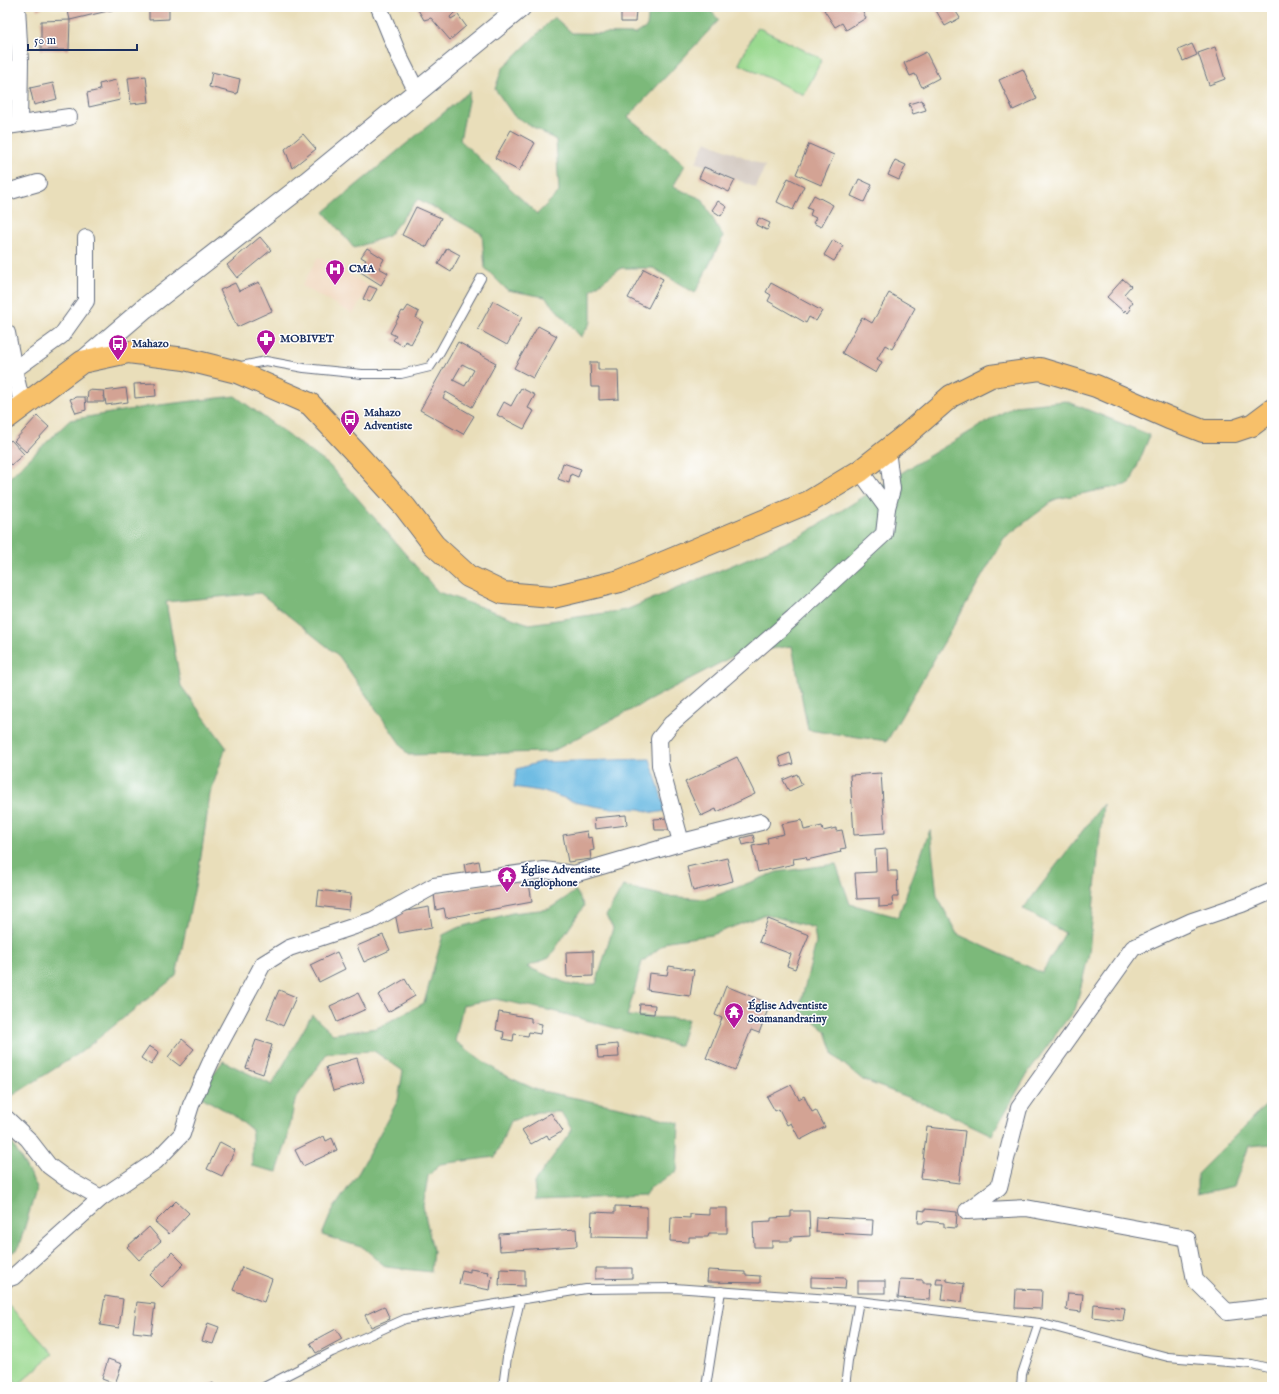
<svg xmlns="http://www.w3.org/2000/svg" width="1279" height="1394" font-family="'IM FELL English',serif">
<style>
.built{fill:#f0d6bc}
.industrial{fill:#cec2b9}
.green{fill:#9ad98f;stroke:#5a8476}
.forest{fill:#7bb97a;stroke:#4b746c}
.water{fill:#65b7e1;stroke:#4073a0}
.building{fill:#d3a394;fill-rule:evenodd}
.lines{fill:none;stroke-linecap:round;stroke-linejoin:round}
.service-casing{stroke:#636c7e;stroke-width:10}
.minor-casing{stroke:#636c7e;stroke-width:18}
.tertiary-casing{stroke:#636c7e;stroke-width:22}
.primary-casing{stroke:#636c7e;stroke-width:24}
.service{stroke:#fff;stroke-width:8}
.minor{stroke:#fff;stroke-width:16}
.tertiary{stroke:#fff;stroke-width:20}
.primary{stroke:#f7c06b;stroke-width:22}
.labels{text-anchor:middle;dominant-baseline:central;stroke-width:3;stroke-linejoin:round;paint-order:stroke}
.poi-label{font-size:11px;font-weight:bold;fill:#1b2f5e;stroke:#fff;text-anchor:start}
</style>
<rect width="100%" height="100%" fill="#fff"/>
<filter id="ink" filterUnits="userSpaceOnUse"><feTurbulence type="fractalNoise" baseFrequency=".025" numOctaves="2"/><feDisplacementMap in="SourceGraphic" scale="8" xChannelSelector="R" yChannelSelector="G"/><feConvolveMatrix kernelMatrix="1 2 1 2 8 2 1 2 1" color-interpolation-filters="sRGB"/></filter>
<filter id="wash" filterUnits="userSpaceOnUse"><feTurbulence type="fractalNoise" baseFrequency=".012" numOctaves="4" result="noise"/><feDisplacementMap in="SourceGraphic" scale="16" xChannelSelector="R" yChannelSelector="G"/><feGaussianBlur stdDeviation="0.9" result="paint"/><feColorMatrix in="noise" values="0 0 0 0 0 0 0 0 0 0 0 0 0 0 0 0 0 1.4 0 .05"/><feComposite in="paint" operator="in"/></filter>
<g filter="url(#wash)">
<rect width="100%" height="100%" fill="#e9deba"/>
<path class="built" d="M318,257L369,286L353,314L302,286Z"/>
<path class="industrial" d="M706,141L765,166L756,188L696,162Z"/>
<g class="green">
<path d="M757,27L822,59L804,95L739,64Z"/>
<path d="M7,1303L53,1354L18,1385L7,1373Z"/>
</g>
<g class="forest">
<path d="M649,7H707L719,20L628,117L660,143L685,165L673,187L702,199L723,237L695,293L653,268H621L591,290V322L581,337L545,297L507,290L485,268L482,234L418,199L388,236L354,248L324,212L470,91L460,140L537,214L559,192L556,140L514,116L495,89L502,69L554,17L572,33L636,34L647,27Z"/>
<path d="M235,396L329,465L438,592L529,624L626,610L801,536L922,460L1014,406L1066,401L1150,435L1130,484L1056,499L1004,538L887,741L808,730L792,646L739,653L551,752L408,755L339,656L260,593L166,602L181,686L226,747L210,794L200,863L176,976L81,1052L7,1099V835L9,821L7,816V480L70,420L151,406Z"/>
<path d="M1103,804L1089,953L1076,1007L1029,1071L992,1135L935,1108L863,1080L834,1056L826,1031L799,1009L816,943L814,928L766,914L712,935L668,941L642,962L627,1016L688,1019L680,1046L557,1012L495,999L463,1005L455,1041L500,1073L537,1090L629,1109L679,1123L677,1171L650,1188L645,1196L536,1200L534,1183L572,1130L561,1112H537L511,1121L495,1157L440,1164L428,1176L423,1206L433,1250L431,1272L386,1267L364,1248L322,1235L332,1211L359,1172L398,1100L403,1071L374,1051L327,1053L295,1100L287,1140L277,1172L252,1166V1130L233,1115L198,1095L223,1061L272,1085L312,1015L333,1034L377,1028L424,1003L443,935L457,928L512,913L549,909L576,891L584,906L549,958L527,967L571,985L596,984L613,928L606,916L623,886L665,896L707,899L777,872L836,864L850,904L898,917L930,830L937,896L957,934L1042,973L1065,933L1023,909Z"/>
<path d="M1272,1077V1144L1249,1146L1234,1186L1197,1194V1174L1268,1103Z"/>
<path d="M7,1134L37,1187L18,1249L7,1255Z"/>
</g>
<path class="water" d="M650,759L666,811L654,813L640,809L606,808L578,803L547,792L514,787L517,769L540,762Z"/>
<g id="blocks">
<g class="building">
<path d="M7,7H11L12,19H7Z"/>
<path d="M36,7H45L37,10Z"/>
<path d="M67,7H116V9L70,20Z"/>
<path d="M149,7H169V19L149,20Z"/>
<path d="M420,7H453L456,11L450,17L451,19L458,15L466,26L450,40L431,18L424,20L417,8Z"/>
<path d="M613,7H640V10H636L635,22H621V9H613Z"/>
<path d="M829,7H854L855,9L860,7L866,18L846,30L842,23L835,27L824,10Z"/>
<path d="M934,7H953L960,18L945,26Z"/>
<path d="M70,20L69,50H41V21Z"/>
<path d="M1192,44L1197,55L1183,61L1178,50Z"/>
<path d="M1215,47L1225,79L1209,85L1198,53Z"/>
<path d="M926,52L939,78L922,87L915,74L910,76L904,63Z"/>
<path d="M1023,69L1037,99L1013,110L999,80Z"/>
<path d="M212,72L240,79L237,94L209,87Z"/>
<path d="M146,76L149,102L131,104L128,78Z"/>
<path d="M116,80L120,100L89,107L87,93L100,90L99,84Z"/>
<path d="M53,83L57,99L34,105L30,88Z"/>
<path d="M922,100L926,110L913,114L909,104Z"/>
<path d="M511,130L535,143L519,171L495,158Z"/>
<path d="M303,134L316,149L292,168L285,149Z"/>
<path d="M809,144L834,155L821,185L796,174Z"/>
<path d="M895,160L906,165L899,180L888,175Z"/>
<path d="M704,167L735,180L729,192L699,178Z"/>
<path d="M788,178L804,186L793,210L777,202Z"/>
<path d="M859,179L872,185L864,202L851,196Z"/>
<path d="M814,195L833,205L821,227L813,223L816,218L810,215L812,210L807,208Z"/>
<path d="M718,201L727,207L721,216L712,210Z"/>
<path d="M416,207L441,218L427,247L402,235Z"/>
<path d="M759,218L770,223L767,230L756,225Z"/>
<path d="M260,237L271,250L237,278L227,265Z"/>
<path d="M833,240L843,246L834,261L824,255Z"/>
<path d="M367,248L384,259L379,268L388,273L381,285L359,271L366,260L361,257Z"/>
<path d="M447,248L460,255L451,272L438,264Z"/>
<path d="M644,269L663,279L648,308L628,298Z"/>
<path d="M1123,279L1131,286L1124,294L1133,302L1129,307L1131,309L1128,313L1125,310L1124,312L1107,297Z"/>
<path d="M259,282L272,311L237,327L220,290L235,283L239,291Z"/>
<path d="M771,283L822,311L816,321L809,317L806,323L768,301L771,295L766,292Z"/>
<path d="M369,286L377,289L370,302L363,299Z"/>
<path d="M889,293L915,308L892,349L885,345L877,359L882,362L876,373L842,353L862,317L872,323Z"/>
<path d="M493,301L522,317L507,345L478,329Z"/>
<path d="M408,306L419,312L416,318L423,322L411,344L405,341L403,346L393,340L396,336L390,333L402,311L404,312Z"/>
<path d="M538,326L557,336L533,378L514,368Z"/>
<path d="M458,342L496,363L472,407L446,392L443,398L474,416L463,434L420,410ZM462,364L474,370L465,386L453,380Z"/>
<path d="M590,362H598V370H618L619,399L599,400V387H591Z"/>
<path d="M155,383L156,396L135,398L134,384Z"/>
<path d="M126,388L128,402L106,405L104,391Z"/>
<path d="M521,388L535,395L528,408L534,411L524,429L497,415L504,402L511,406Z"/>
<path d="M88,390L104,391V402H87Z"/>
<path d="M76,397H85L86,410L76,413L70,399Z"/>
<path d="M37,416L49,427L26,452L14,441Z"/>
<path d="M11,440L24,454L11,465L7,461V444Z"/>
<path d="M563,463L581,469L578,477L571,474L569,483L558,479Z"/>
<path d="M790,753L793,764L782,767L779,757Z"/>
<path d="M737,757L755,794L717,812L716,809L701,816L685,782Z"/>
<path d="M881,773L885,833L854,835L850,775Z"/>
<path d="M797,774L802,785L789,791L783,780Z"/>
<path d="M626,815L627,825L595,829L594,818Z"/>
<path d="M668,818L669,830H655L654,819Z"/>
<path d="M802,820L804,830L822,826L823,831L836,828V831L842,830L846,848L840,849L841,852L807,860L806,857L793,859L794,864L758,872L752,846L768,843L767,838L784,834L781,824Z"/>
<path d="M587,831L588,838L592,837L594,850L590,851L591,859L568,862L563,835Z"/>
<path d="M753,835L755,842L743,845L741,838Z"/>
<path d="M887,849L888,871H897L898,897H892L893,906L879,907V898L857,899L855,873L876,872L875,850Z"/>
<path d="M727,858L733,881L693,891L687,867Z"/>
<path d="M479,861L481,872L466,875L464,864Z"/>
<path d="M528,877L532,902L446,918L444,908L436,910L434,894Z"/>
<path d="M319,890L351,894L349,910L317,906Z"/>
<path d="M429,907L432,927L399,933L395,913Z"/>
<path d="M768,919L809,935L795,969L787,966L791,954L759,942Z"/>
<path d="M383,935L390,950L364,962L357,946Z"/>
<path d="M593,951V976L567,977L566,952Z"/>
<path d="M337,952L345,969L319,982L310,965Z"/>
<path d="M669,966L694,970L690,996L647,990L649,973L667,975Z"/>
<path d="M405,979L415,996L388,1012L378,995Z"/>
<path d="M726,986L770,1004L759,1033L751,1030L735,1070L706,1058L722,1018L715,1015Z"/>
<path d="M279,990L296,997L283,1026L267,1018Z"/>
<path d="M358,993L366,1009L337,1022L330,1006Z"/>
<path d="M640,1004L655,1005L654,1014L639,1013Z"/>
<path d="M499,1012L531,1018V1022L542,1024L540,1034L529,1032L528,1036L514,1034L513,1041L503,1039L504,1032L496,1030Z"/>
<path d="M182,1039L194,1049L180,1066L168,1057Z"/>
<path d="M256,1040L272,1045L263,1074L246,1068Z"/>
<path d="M618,1044L619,1057L598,1058L597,1046Z"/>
<path d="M149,1046L159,1052L151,1065L141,1058Z"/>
<path d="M357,1058L364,1082L333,1091L326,1067Z"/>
<path d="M791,1085L799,1099L804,1096L812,1112L816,1110L825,1127L800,1140L791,1123L787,1125L779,1109L775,1111L767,1097Z"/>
<path d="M551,1113L563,1131L549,1139L547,1135L531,1144L522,1130Z"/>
<path d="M927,1127L965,1131L959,1183L921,1178Z"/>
<path d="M324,1136L326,1141L332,1138L337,1150L303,1166L295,1150Z"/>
<path d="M220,1142L235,1150L222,1176L207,1169Z"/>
<path d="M176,1201L189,1213L169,1234L155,1222Z"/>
<path d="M615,1206L647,1207V1238L591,1237L592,1212L615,1213Z"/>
<path d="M709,1208H727V1233H709L708,1237H689V1242L670,1241L671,1217L690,1218V1214L709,1215Z"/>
<path d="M925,1209L957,1212L956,1228L944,1227V1223L924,1221L923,1223H918L919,1210L925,1211Z"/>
<path d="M791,1211H809L810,1236L791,1237V1241H772V1247H754L753,1222L771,1221V1218L791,1217Z"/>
<path d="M817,1217L873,1220L872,1235L816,1232Z"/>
<path d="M149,1227L161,1241L139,1260L127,1247Z"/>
<path d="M576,1229L577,1246L500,1251L499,1234Z"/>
<path d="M172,1252L184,1264L162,1287L150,1275Z"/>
<path d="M242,1267L272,1279L264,1302L233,1290Z"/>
<path d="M595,1268H632V1278L595,1279Z"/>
<path d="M470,1269L489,1272L488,1275L492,1276L490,1290L459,1284L462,1270L470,1272Z"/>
<path d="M500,1269L525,1270V1286L499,1285Z"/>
<path d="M708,1270L745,1272V1275L760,1276V1283L707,1282Z"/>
<path d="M811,1277L846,1278L845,1289L811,1287Z"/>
<path d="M937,1278L947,1279V1281L964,1284L962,1302L942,1299L944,1284H936Z"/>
<path d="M900,1279L923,1280V1283H931L930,1300L898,1298Z"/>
<rect x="858" y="1281" width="27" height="12"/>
<path d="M1016,1289L1042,1290L1041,1309L1015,1308Z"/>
<path d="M1068,1293L1083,1294L1081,1312L1066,1310Z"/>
<path d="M105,1296L123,1299L119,1328L100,1325Z"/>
<path d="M137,1302L155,1304L151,1334L133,1332Z"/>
<path d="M1094,1304L1125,1308L1123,1321L1093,1317Z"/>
<path d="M384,1306L390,1319L371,1327L365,1315Z"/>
<path d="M208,1323L219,1327L213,1344L202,1341Z"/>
<path d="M336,1329L342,1339L316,1353L310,1343Z"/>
<path d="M108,1359L122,1364L115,1384L102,1379Z"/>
<path d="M213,1383L216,1387H206Z"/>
</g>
</g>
</g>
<g filter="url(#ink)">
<use href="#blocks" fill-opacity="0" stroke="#636c7e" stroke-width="1"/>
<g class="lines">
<defs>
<g id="service">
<path d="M236,367L266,361L304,368L362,374H401L430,367L440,352L481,278"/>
<path d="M264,1387L332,1352L405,1319L586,1289L674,1288L859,1301L1039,1323L1168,1357L1252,1364L1272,1369"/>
<path d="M503,1387L507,1357L520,1300"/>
<path d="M706,1387L721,1291"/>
<path d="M845,1387L848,1361L859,1301"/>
<path d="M1021,1387L1022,1374L1039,1323"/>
</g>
<g id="minor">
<path d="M17,7L20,61L19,124"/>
<path d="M379,7L399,56L417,92"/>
<path d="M7,126L69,117"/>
<path d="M7,192L38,183"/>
<path d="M7,333L14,370L61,336L86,301V238"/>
<path d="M14,370L23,407"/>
<path d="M860,471L887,508L892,489L887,450"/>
<path d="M681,842L660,765L659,739L671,724L795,616L884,534L887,508"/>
<path d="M1272,891L1242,904L1192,921L1133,948L1019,1108L999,1187L967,1211L1026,1208L1187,1238L1195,1280L1227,1312L1269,1307L1272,1310"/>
<path d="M7,1119L28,1139L49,1166L64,1177L101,1198"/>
<path d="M7,1279L13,1277L101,1198L156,1161L182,1134L191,1105L213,1057L263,964L289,948L373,920L434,886L544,870L574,874L690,840L761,822"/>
</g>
<path id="tertiary" d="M82,362L145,308L292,194L521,7"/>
<path id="primary" d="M7,418L82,362L128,352L185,359L237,372L310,404L354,451L405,507L434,545L468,576L503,593L553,597L620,581L809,502L860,471L906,435L951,396L991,376L1040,369L1096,386L1169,418L1203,431H1234L1252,425L1272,410"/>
</defs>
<use href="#service" class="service-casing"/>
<use href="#minor" class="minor-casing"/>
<use href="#tertiary" class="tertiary-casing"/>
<use href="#primary" class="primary-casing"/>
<use href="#service" class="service"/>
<use href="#minor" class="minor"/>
<use href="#tertiary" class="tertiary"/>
<use href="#primary" class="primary"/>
</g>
</g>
<defs>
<symbol id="hospital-pin" viewBox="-11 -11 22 30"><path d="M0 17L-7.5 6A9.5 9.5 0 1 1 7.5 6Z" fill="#b5179e" stroke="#fff"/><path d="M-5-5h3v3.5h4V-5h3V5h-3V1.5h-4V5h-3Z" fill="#fff"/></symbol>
<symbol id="pharmacy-pin" viewBox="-11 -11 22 30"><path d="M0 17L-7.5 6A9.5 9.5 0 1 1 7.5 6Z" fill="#b5179e" stroke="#fff"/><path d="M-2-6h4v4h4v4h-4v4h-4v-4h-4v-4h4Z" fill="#fff"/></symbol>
<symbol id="bus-pin" viewBox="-11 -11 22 30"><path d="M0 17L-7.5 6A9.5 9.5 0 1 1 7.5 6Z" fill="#b5179e" stroke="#fff"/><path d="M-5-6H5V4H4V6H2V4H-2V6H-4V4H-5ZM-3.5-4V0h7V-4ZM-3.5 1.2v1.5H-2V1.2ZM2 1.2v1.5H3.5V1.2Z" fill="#fff"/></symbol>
<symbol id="temple-pin" viewBox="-11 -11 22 30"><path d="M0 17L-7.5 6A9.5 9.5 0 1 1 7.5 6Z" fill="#b5179e" stroke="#fff"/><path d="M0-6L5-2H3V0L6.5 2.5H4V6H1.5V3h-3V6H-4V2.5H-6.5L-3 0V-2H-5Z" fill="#fff"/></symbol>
</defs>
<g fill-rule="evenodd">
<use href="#hospital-pin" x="324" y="258" width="22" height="30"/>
<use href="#pharmacy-pin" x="255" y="328" width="22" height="30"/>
<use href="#bus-pin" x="107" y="333" width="22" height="30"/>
<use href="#bus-pin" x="339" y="408" width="22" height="30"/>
<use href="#temple-pin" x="496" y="865" width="22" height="30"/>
<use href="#temple-pin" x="723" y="1001" width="22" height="30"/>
</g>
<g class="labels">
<g class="poi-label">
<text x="349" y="269">CMA</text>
<text x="280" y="339">MOBIVET</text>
<text x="132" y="344">Mahazo</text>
<text x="364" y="413">Mahazo<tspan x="364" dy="13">Adventiste</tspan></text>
<text x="521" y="870">Église Adventiste<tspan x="521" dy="13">Anglophone</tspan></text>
<text x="748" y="1006">Église Adventiste<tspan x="748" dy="13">Soamanandrariny</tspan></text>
</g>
</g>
<rect width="1279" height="1394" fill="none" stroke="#fff" stroke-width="24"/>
<path d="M28 44v6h109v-6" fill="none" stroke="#1b2f5e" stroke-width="2"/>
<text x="34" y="44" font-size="12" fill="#1b2f5e" stroke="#ffffff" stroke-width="3" paint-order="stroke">50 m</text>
</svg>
